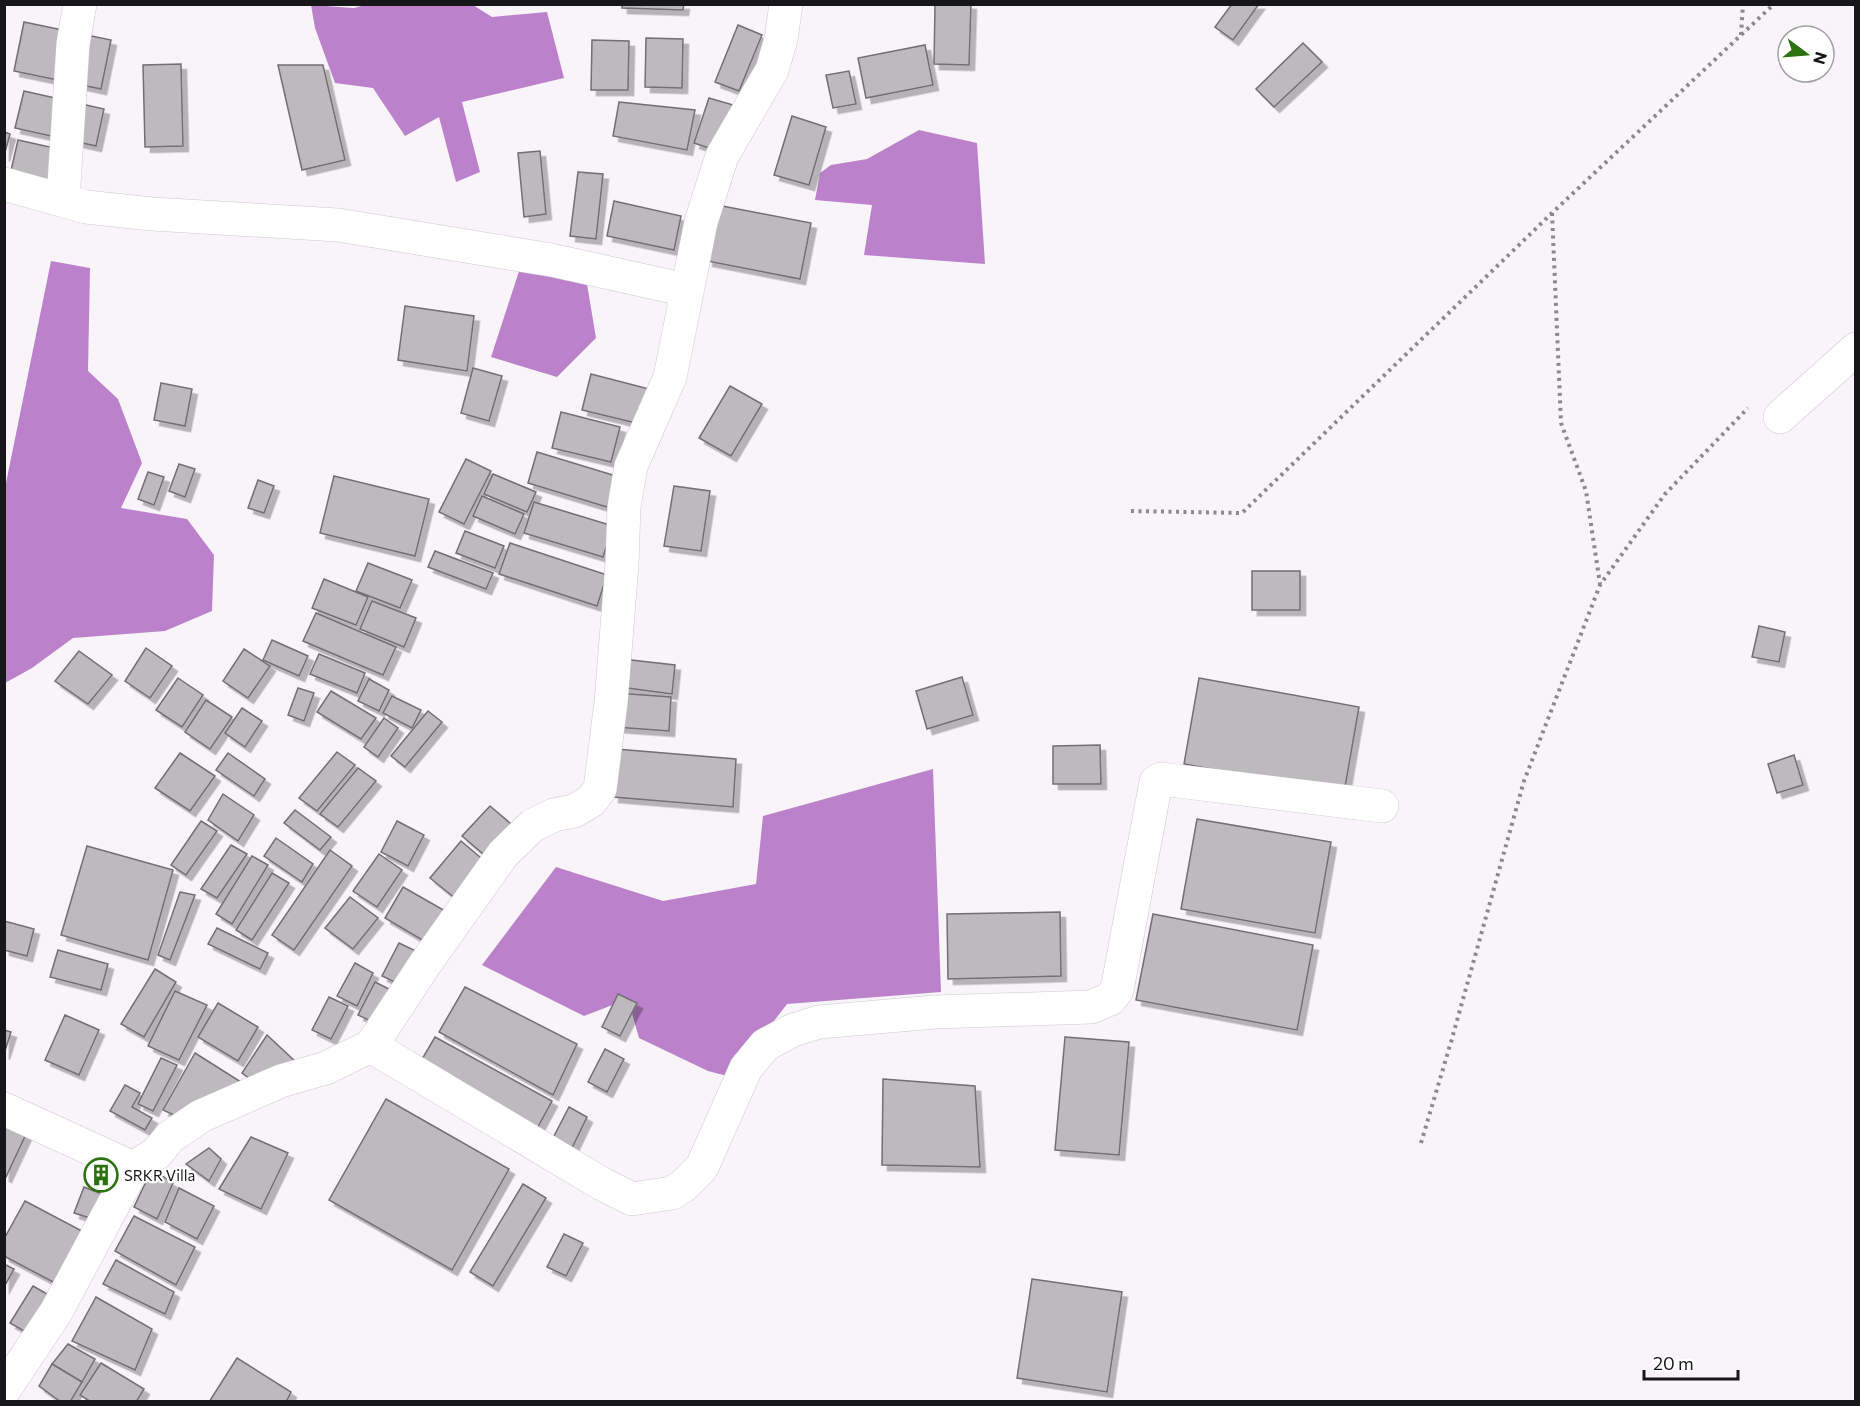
<svg xmlns="http://www.w3.org/2000/svg" width="1860" height="1406" font-family="Commissioner,sans-serif">
<style>
.water{fill:#bb82cb}
.building{fill:#bdbabe;stroke:#726f73;stroke-width:1.5;filter:url(#shadow)}
.lines{fill:none;stroke-linecap:round;stroke-linejoin:round}
.minor-casing{stroke:#cdc9ce;stroke-width:34}
.path{stroke:#8b898c;stroke-width:4;stroke-dasharray:3 4.5;stroke-linecap:butt}
.minor{stroke:#fff;stroke-width:33}
.labels{text-anchor:middle;dominant-baseline:central;stroke-width:4.5;stroke-linejoin:round;paint-order:stroke}
.poi-label{font-size:15px;fill:#171618;stroke:#fff;text-anchor:start}
</style>
<defs>
<filter id="shadow"><feDropShadow dx="5.5" dy="5.5" stdDeviation="0" flood-color="#0004"/></filter>
</defs>
<rect width="100%" height="100%" fill="#f8f4f9"/>
<g class="water">
<path d="M365,5H473L492,17L547,12L564,78L462,102L480,172L456,182L439,117L405,136L373,88L335,83L315,28L311,5L354,8Z"/>
<path d="M919,130L977,143L985,264L864,255L872,205L815,200L820,173L831,165L867,159Z"/>
<path d="M51,261L90,268L88,371L118,399L142,463L121,508L187,519L214,555L212,611L165,631L73,638L32,668L5,683V488Z"/>
<path d="M522,262L586,278L596,338L557,377L491,357Z"/>
<path d="M933,769L941,992L787,1004L731,1077L708,1071L639,1038L628,999L584,1016L482,965L556,867L663,901L756,884L763,816Z"/>
</g>
<g class="building">
<path d="M622,4H684L683,10L622,8Z"/>
<path d="M935,4H971L969,65L934,64Z"/>
<path d="M1232,4H1259L1233,40L1215,27Z"/>
<path d="M24,22L111,40L101,89L14,71Z"/>
<path d="M738,25L762,35L739,91L715,82Z"/>
<path d="M646,38L683,39L682,88L645,87Z"/>
<path d="M592,40L629,41L628,90H591Z"/>
<path d="M1303,43L1322,62L1274,107L1256,89Z"/>
<path d="M925,45L933,85L866,98L858,58Z"/>
<path d="M181,64L183,146L145,147L143,65Z"/>
<path d="M278,65H323L345,160L302,170Z"/>
<path d="M849,71L856,104L833,108L826,75Z"/>
<path d="M24,91L104,109L96,146L15,128Z"/>
<path d="M709,98L733,105L718,151L694,143Z"/>
<path d="M619,102L695,110L687,150L613,136Z"/>
<path d="M792,116L826,127L809,185L774,175Z"/>
<path d="M4,132L10,134L4,156Z"/>
<path d="M18,140L59,149L51,184L10,175Z"/>
<path d="M540,151L546,214L524,217L518,153Z"/>
<path d="M578,172L603,174L596,239L570,236Z"/>
<path d="M614,201L681,216L674,250L607,236Z"/>
<path d="M717,205L811,223L800,279L707,261Z"/>
<path d="M405,306L474,316L467,371L398,360Z"/>
<path d="M473,368L502,376L489,421L461,413Z"/>
<path d="M591,374L649,389L640,424L582,410Z"/>
<path d="M161,383L192,389L185,426L154,420Z"/>
<path d="M730,386L762,404L731,456L699,438Z"/>
<path d="M561,412L620,427L611,462L552,448Z"/>
<path d="M537,452L616,476L607,507L528,483Z"/>
<path d="M466,459L491,471L464,524L439,512Z"/>
<path d="M179,464L195,469L185,497L169,491Z"/>
<path d="M148,472L164,477L154,505L138,499Z"/>
<path d="M493,474L536,492L527,512L484,494Z"/>
<path d="M334,476L429,499L415,556L320,533Z"/>
<path d="M258,480L274,486L264,513L248,508Z"/>
<path d="M674,486L710,491L701,551L664,546Z"/>
<path d="M482,496L524,514L515,534L473,516Z"/>
<path d="M534,502L613,526L603,557L524,533Z"/>
<path d="M465,531L504,546L495,568L456,553Z"/>
<path d="M510,543L607,575L597,606L499,574Z"/>
<path d="M435,551L493,573L486,589L428,567Z"/>
<path d="M368,563L412,580L400,608L356,591Z"/>
<rect x="1252" y="571" width="48" height="39"/>
<path d="M324,579L368,597L356,625L312,608Z"/>
<path d="M372,601L416,618L404,647L360,629Z"/>
<path d="M316,613L396,647L383,675L303,641Z"/>
<path d="M1759,626L1785,632L1779,662L1752,657Z"/>
<path d="M272,640L308,656L299,676L263,660Z"/>
<path d="M146,648L172,666L150,698L125,681Z"/>
<path d="M244,649L270,666L248,698L223,681Z"/>
<path d="M79,651L112,675L88,704L55,681Z"/>
<path d="M319,654L365,673L357,693L310,674Z"/>
<path d="M622,659L675,665L672,694L620,687Z"/>
<path d="M962,677L973,715L927,729L916,691Z"/>
<path d="M178,678L203,695L182,727L156,710Z"/>
<path d="M1199,678L1359,707L1344,793L1184,764Z"/>
<path d="M369,679L389,690L379,711L358,701Z"/>
<path d="M298,688L314,693L304,721L288,715Z"/>
<path d="M331,691L376,718L361,739L317,712Z"/>
<path d="M616,693L671,697L669,731L615,727Z"/>
<path d="M392,696L421,710L412,728L383,713Z"/>
<path d="M206,700L232,717L210,749L185,732Z"/>
<path d="M242,708L262,721L245,747L225,733Z"/>
<path d="M428,711L442,722L405,767L391,756Z"/>
<path d="M384,718L398,728L378,757L364,747Z"/>
<path d="M1100,745L1101,784H1053V746Z"/>
<path d="M616,749L736,759L733,807L613,797Z"/>
<path d="M337,752L355,765L317,811L299,798Z"/>
<path d="M180,753L215,776L190,811L155,788Z"/>
<path d="M228,753L265,779L254,796L216,770Z"/>
<path d="M1794,755L1803,785L1777,793L1768,764Z"/>
<path d="M358,768L376,781L338,827L320,814Z"/>
<path d="M223,794L254,815L238,841L208,820Z"/>
<path d="M490,806L517,829L489,859L462,836Z"/>
<path d="M295,810L331,837L320,850L284,823Z"/>
<path d="M1197,819L1331,842L1315,933L1181,909Z"/>
<path d="M201,821L217,831L186,875L171,865Z"/>
<path d="M397,821L424,835L408,866L381,852Z"/>
<path d="M276,838L313,864L302,882L264,856Z"/>
<path d="M461,841L487,863L456,899L430,878Z"/>
<path d="M231,845L247,854L217,898L201,889Z"/>
<path d="M87,846L173,870L148,960L61,935Z"/>
<path d="M330,850L352,866L294,950L272,935Z"/>
<path d="M379,854L402,870L377,907L353,891Z"/>
<path d="M252,856L268,865L232,924L216,914Z"/>
<path d="M272,873L289,883L252,940L236,930Z"/>
<path d="M403,887L447,912L429,944L385,918Z"/>
<path d="M180,892L195,895L170,960L158,955Z"/>
<path d="M350,897L378,918L353,949L325,928Z"/>
<path d="M1060,912L1061,976L948,979L947,914Z"/>
<path d="M1153,914L1313,945L1297,1030L1136,1000Z"/>
<path d="M4,921L34,929L27,956L4,950Z"/>
<path d="M217,928L268,953L260,969L208,944Z"/>
<path d="M399,943L418,952L401,985L382,976Z"/>
<path d="M58,950L108,964L101,990L50,977Z"/>
<path d="M355,963L373,973L357,1006L337,996Z"/>
<path d="M155,969L176,982L144,1037L121,1024Z"/>
<path d="M375,982L393,991L377,1024L358,1015Z"/>
<path d="M465,987L577,1044L553,1095L439,1032Z"/>
<path d="M175,991L207,1005L179,1060L148,1046Z"/>
<path d="M618,994L637,1003L620,1036L602,1027Z"/>
<path d="M329,997L348,1006L331,1039L312,1030Z"/>
<path d="M218,1003L258,1027L238,1061L198,1037Z"/>
<path d="M65,1015L99,1030L79,1075L45,1060Z"/>
<path d="M4,1030L11,1032L4,1054Z"/>
<path d="M267,1035L299,1065L254,1082L242,1073Z"/>
<path d="M435,1037L552,1101L526,1149L408,1083Z"/>
<path d="M1065,1037L1129,1042L1119,1155L1055,1150Z"/>
<path d="M605,1049L624,1059L607,1092L588,1082Z"/>
<path d="M195,1053L241,1082L182,1119L163,1110Z"/>
<path d="M161,1058L177,1065L153,1111L138,1104Z"/>
<path d="M883,1079L975,1086L980,1167L882,1165Z"/>
<path d="M125,1085L140,1093L132,1107L152,1118L145,1130L110,1111Z"/>
<path d="M386,1099L509,1169L452,1270L329,1200Z"/>
<path d="M569,1107L587,1117L571,1150L552,1140Z"/>
<path d="M4,1121L27,1132L6,1177L4,1176Z"/>
<path d="M251,1137L288,1153L261,1209L219,1189Z"/>
<path d="M209,1148L221,1159L209,1181L186,1164Z"/>
<path d="M96,1159L115,1166L105,1191L87,1184Z"/>
<path d="M152,1169L173,1183L157,1219L134,1207Z"/>
<path d="M523,1184L546,1198L493,1286L470,1272Z"/>
<path d="M84,1187L102,1194L93,1219L74,1213Z"/>
<path d="M179,1188L214,1206L197,1239L165,1222Z"/>
<path d="M25,1201L82,1231L55,1283L4,1256V1239Z"/>
<path d="M134,1216L195,1247L176,1285L115,1251Z"/>
<path d="M564,1234L583,1243L566,1276L547,1267Z"/>
<path d="M116,1260L174,1292L165,1314L103,1284Z"/>
<path d="M4,1264L14,1269L4,1287Z"/>
<path d="M1032,1279L1122,1292L1107,1392L1017,1378Z"/>
<path d="M33,1286L54,1298L31,1335L10,1323Z"/>
<path d="M96,1297L152,1329L135,1370L72,1341Z"/>
<path d="M68,1344L95,1359L82,1382L52,1364Z"/>
<path d="M237,1358L291,1392L286,1402H209Z"/>
<path d="M101,1363L144,1389L136,1402H91L80,1395Z"/>
<path d="M52,1364L82,1382L70,1402H61L39,1386Z"/>
</g>
<g class="lines">
<defs>
<g id="minor">
<path d="M4,184L86,207L152,214L338,225L551,260L686,290"/>
<path d="M63,200L73,44L80,4"/>
<path d="M1780,417L1856,349"/>
<path d="M371,1046L602,1184L632,1199L672,1193L683,1186L702,1167L746,1068L765,1045L793,1030L819,1022L935,1012L1091,1007L1110,999L1117,990L1156,782L1161,779L1382,806"/>
<path d="M4,1109L133,1168"/>
<path d="M4,1390L56,1312L133,1168L157,1153L170,1137L201,1116L281,1081L326,1068L371,1046L425,964L503,854L533,825L554,815L574,811L591,801L600,789L611,702L622,564L624,507L631,466L670,377L701,222L722,156L772,70L781,39L786,4"/>
</g>
</defs>
<use href="#minor" class="minor-casing"/>
<g class="path">
<path d="M1741,35L1743,4"/>
<path d="M1552,213L1561,423L1586,491L1600,584"/>
<path d="M1131,511L1242,513L1552,213L1774,4"/>
<path d="M1421,1143L1451,1042L1524,781L1600,585L1665,494L1748,408"/>
</g>
<use href="#minor" class="minor"/>
</g>
<defs>
<symbol id="building-ring" viewBox="-11 -11 22 22"><circle r="9.5" fill="#fff" stroke="#2c7110" stroke-width="1.5"/><path d="M-4-6H4V6H1V3H-1V6H-4ZM-2.5-4.3h1.7v1.8h-1.7ZM.8-4.3h1.7v1.8H.8ZM-2.5-1h1.7V.8h-1.7ZM.8-1h1.7V.8H.8Z" fill="#2c7110"/></symbol>
</defs>
<g fill-rule="evenodd">
<use href="#building-ring" x="82" y="1156" width="38" height="38"/>
</g>
<g class="labels">
<g class="poi-label">
<text x="124" y="1175">SRKR Villa</text>
</g>
</g>
<rect width="1860" height="1406" fill="none" stroke="#171618" stroke-width="12"/>
<g transform="translate(1806 54) rotate(106)"><circle r="28" fill="#ffffff" stroke="#a2a2a3" stroke-width="1.5"/>
<path d="M0-4.5L10 22L0 15L-10 22Z" fill="#2c7110"/>
<text y="-9" font-size="16" font-weight="bold" text-anchor="middle" fill="#171618">N</text>
</g>
<path d="M1644 1370v9h94v-9" fill="none" stroke="#171618" stroke-width="3"/>
<text x="1653" y="1370" font-size="18" fill="#171618" stroke="#ffffff" stroke-width="4.5" paint-order="stroke">20 m</text>
</svg>
